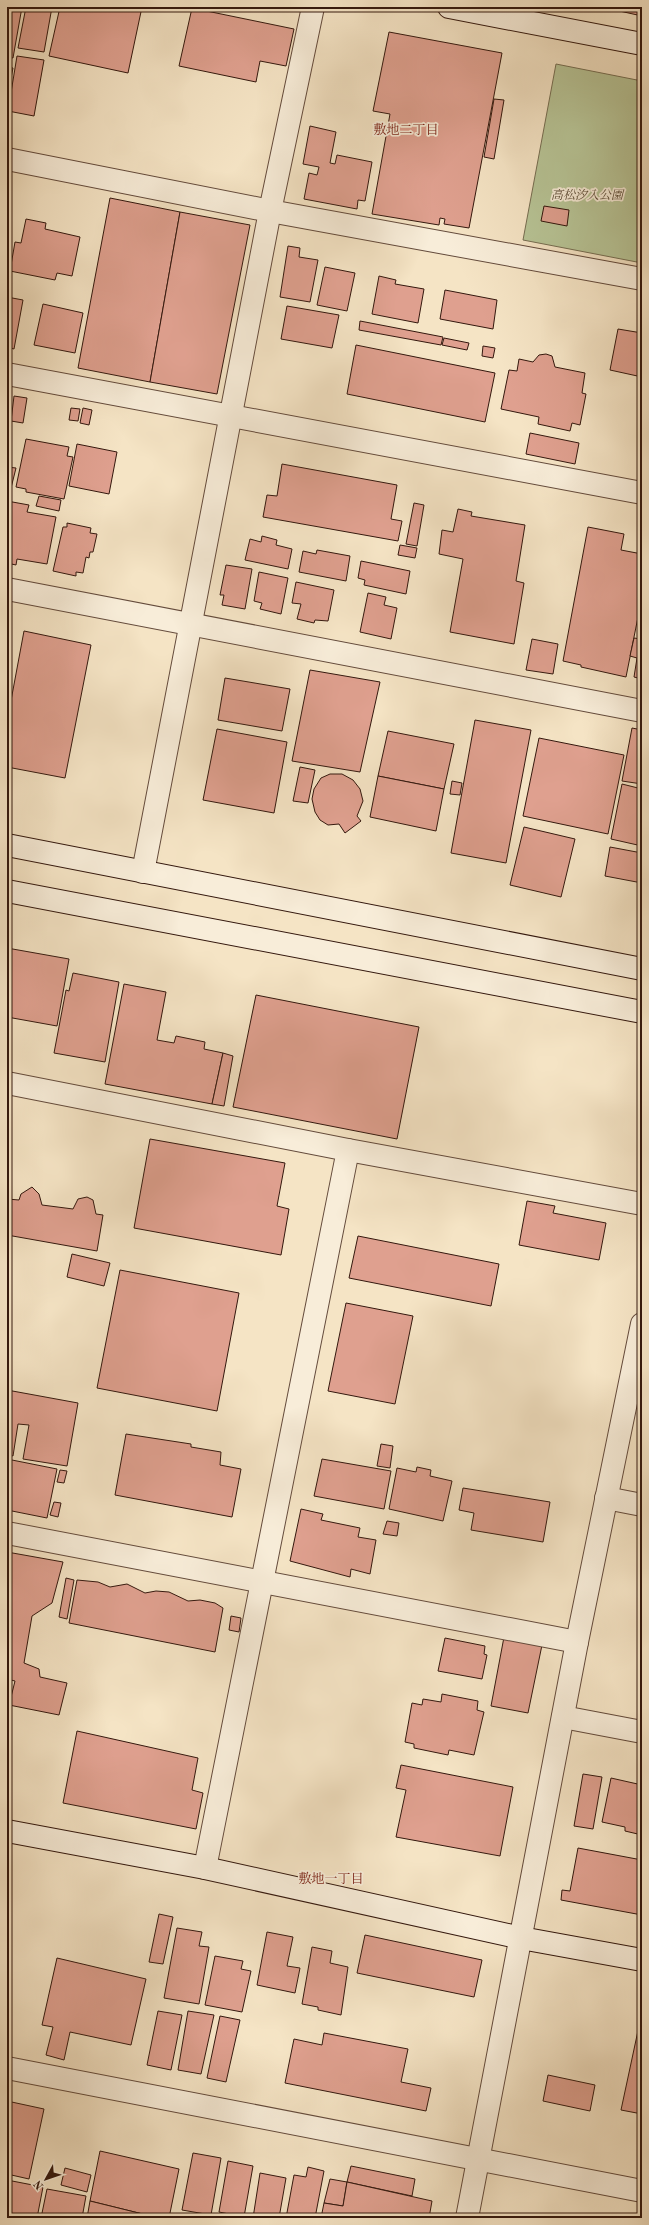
<svg xmlns="http://www.w3.org/2000/svg" width="649" height="2225" font-family="'Old Standard TT','Noto Serif JP',serif">
<style>
.green{fill:#b8c597;stroke:#766e52}
.building{fill:#dfa08f;stroke:#34180e}
.lines{fill:none;stroke-linecap:round;stroke-linejoin:round}
.street-casing{stroke:#644b3c;stroke-width:24}
.secondary-casing{stroke:#34180e;stroke-width:24}
.street{stroke:#f8edd9;stroke-width:22}
.secondary{stroke:#f8edd9;stroke-width:22}
.labels{text-anchor:middle;dominant-baseline:central;stroke-width:3.5;stroke-linejoin:round;paint-order:stroke}
.park-label{font-size:12px;font-style:italic;fill:#5c4c37;stroke:#f8edd9}
.neighbourhood-label{font-size:13px;fill:#7a1f14;stroke:#f8edd9}
</style>
<rect width="100%" height="100%" fill="#f5e4c5"/>
<filter id="stains"><feTurbulence type="fractalNoise" baseFrequency=".005" numOctaves="4"/><feColorMatrix values="0 0 0 0 .2 0 0 0 0 .09 0 0 0 0 .02 0 0 0 .5 -.17"/></filter>
<radialGradient id="worn" r=".72"><stop offset=".6" stop-color="#630" stop-opacity="0"/><stop offset="1" stop-color="#630" stop-opacity=".3"/></radialGradient>
<path class="green" d="M556,64L642,81V263L523,240Z"/>
<g class="building">
<path d="M7,7H22L13,58L7,57Z"/>
<path d="M26,7H52L44,52L18,48Z"/>
<path d="M60,7H142L128,73L49,56Z"/>
<path d="M606,7H642V16L606,8Z"/>
<path d="M192,8L294,29L286,66L260,61L256,82L179,66Z"/>
<path d="M389,32L502,53L469,228L444,224L445,219L440,218L439,225L372,214L390,114L373,111Z"/>
<path d="M17,56L44,60L34,116L8,111Z"/>
<path d="M7,67L13,68L7,98Z"/>
<path d="M494,99L504,100L494,159L484,157Z"/>
<path d="M310,126L336,132L330,163L335,164L337,155L372,162L365,201L358,200L357,209L304,199L309,173L317,175L319,167L303,164Z"/>
<path d="M110,198L180,212L150,382L78,368Z"/>
<path d="M544,206L569,210L567,226L541,221Z"/>
<path d="M180,212L250,225L217,394L150,382Z"/>
<path d="M26,219L46,223L45,229L80,237L72,276L57,273L55,280L10,271L15,242L21,243Z"/>
<path d="M288,246L300,248L299,257L318,260L310,302L280,297Z"/>
<path d="M325,267L355,273L347,311L317,305Z"/>
<path d="M379,276L396,280L395,284L424,289L418,323L372,314Z"/>
<path d="M445,290L497,300L493,329L440,319Z"/>
<path d="M7,297L23,300L14,349L7,347Z"/>
<path d="M43,304L83,313L75,353L34,345Z"/>
<path d="M287,306L339,315L332,348L281,339Z"/>
<path d="M360,321L443,337L441,345L359,330Z"/>
<path d="M618,329L642,333V377L610,370Z"/>
<path d="M444,338L469,343L467,350L442,345Z"/>
<path d="M356,345L495,373L485,422L347,394Z"/>
<path d="M483,346L495,348L493,358L482,356Z"/>
<path d="M546,354L552,356L555,367L585,373L582,393L586,394L580,425L572,423L570,431L538,424L539,417L501,409L509,370L517,371L519,359L533,362L539,355Z"/>
<path d="M14,396L27,398L23,423L11,421Z"/>
<path d="M71,408L80,409L78,421L69,420Z"/>
<path d="M83,408L92,410L89,425L80,423Z"/>
<path d="M530,433L579,443L575,464L526,454Z"/>
<path d="M26,439L69,447L67,456L73,457L64,499L26,492V489L16,487Z"/>
<path d="M77,444L117,452L109,494L69,486Z"/>
<path d="M282,464L397,485L391,519L402,521L398,541L263,517L267,495L277,496Z"/>
<path d="M7,467L16,468L11,488L7,487Z"/>
<path d="M39,496L61,500L59,511L36,506Z"/>
<path d="M7,501L29,505L27,512L56,517L47,564L17,559L16,565L7,563Z"/>
<path d="M414,503L424,505L417,546L406,544Z"/>
<path d="M458,509L472,512L471,516L525,525L516,581L524,583L514,644L450,632L463,559L439,554L442,530L453,532Z"/>
<path d="M67,523L91,528L90,533L97,534L93,552H90L89,558L86,557L83,573L76,572V576L53,571L63,527H67Z"/>
<path d="M588,527L624,534L621,550L642,554V597L626,677L581,667V665L563,661Z"/>
<path d="M262,536L277,540L276,545L292,549L288,569L245,560L250,539L261,542Z"/>
<path d="M400,545L417,548L415,558L398,555Z"/>
<path d="M317,550L350,556L346,581L299,572L303,551L316,554Z"/>
<path d="M361,561L410,571L406,594L364,585L365,580L358,578Z"/>
<path d="M226,565L252,569L245,609L222,605L224,595H220Z"/>
<path d="M259,572L288,578L281,614L260,609L262,603L254,601Z"/>
<path d="M296,582L334,590L328,621L315,620L314,623L297,619L301,604L292,603Z"/>
<path d="M368,593L386,597L384,605L397,608L391,639L360,632Z"/>
<path d="M24,631L91,645L65,778L7,767V722Z"/>
<path d="M642,633V679L634,677L637,658L630,656L634,638L641,639Z"/>
<path d="M532,639L558,644L553,674L526,670Z"/>
<path d="M310,670L380,682L360,772L292,761Z"/>
<path d="M225,678L290,689L282,731L218,720Z"/>
<path d="M475,720L531,730L506,863L451,853Z"/>
<path d="M632,728L642,730V784L622,781Z"/>
<path d="M217,729L287,742L274,813L203,800Z"/>
<path d="M388,731L454,744L444,789L378,776Z"/>
<path d="M539,738L624,755L608,834L523,816Z"/>
<path d="M300,767L315,770L308,803L293,801Z"/>
<path d="M330,774H342L353,780L360,789L363,801L357,816L361,821L345,833L339,824L328,825L320,820L315,812L312,799L314,789L321,778Z"/>
<path d="M378,776L444,789L436,831L370,817Z"/>
<path d="M452,781L462,783L460,795L450,794Z"/>
<path d="M622,784L642,789V846L611,839Z"/>
<path d="M524,827L575,839L561,897L510,885Z"/>
<path d="M610,847L642,853V883L605,876Z"/>
<path d="M7,948L69,959L57,1026L7,1017Z"/>
<path d="M73,973L119,982L105,1062L54,1053L66,990L69,991Z"/>
<path d="M124,984L166,992L157,1040L174,1043L176,1036L205,1042L204,1049L223,1053L212,1104L105,1084Z"/>
<path d="M256,995L419,1027L397,1139L233,1107Z"/>
<path d="M223,1053L233,1056L224,1106L212,1104Z"/>
<path d="M150,1139L285,1163L277,1206L289,1209L281,1255L134,1228Z"/>
<path d="M32,1187L39,1194L42,1205L73,1209L78,1199L87,1197L93,1200L96,1214L103,1215L97,1251L7,1235V1199L19,1200L21,1194Z"/>
<path d="M527,1201L555,1206L553,1213L606,1223L599,1260L519,1245Z"/>
<path d="M358,1236L499,1264L491,1306L349,1278Z"/>
<path d="M72,1254L110,1263L104,1286L67,1277Z"/>
<path d="M120,1270L239,1293L217,1411L97,1388Z"/>
<path d="M346,1303L413,1316L395,1404L328,1391Z"/>
<path d="M7,1390L78,1403L67,1466L23,1459L29,1425L18,1424L13,1456L7,1454Z"/>
<path d="M126,1434L191,1444V1447L221,1452L220,1465L241,1469L232,1517L115,1495Z"/>
<path d="M381,1444L393,1446L390,1468L377,1466Z"/>
<path d="M7,1459L57,1469L47,1518L7,1510Z"/>
<path d="M322,1459L391,1471L384,1509L314,1496Z"/>
<path d="M417,1467L431,1470L430,1476L452,1481L443,1521L389,1509L397,1468L416,1472Z"/>
<path d="M60,1470L67,1471L64,1483L57,1482Z"/>
<path d="M463,1488L550,1502L543,1542L471,1530L474,1513L459,1510Z"/>
<path d="M54,1502L61,1503L58,1517L50,1515Z"/>
<path d="M301,1509L323,1514L321,1520L360,1528L358,1537L376,1540L370,1574L351,1569L350,1577L290,1561Z"/>
<path d="M387,1521L399,1523L397,1536L383,1534Z"/>
<path d="M7,1552L63,1562L52,1603L32,1616L24,1663L39,1669L40,1677L67,1683L59,1715L9,1705L15,1681L7,1679Z"/>
<path d="M66,1578L74,1580L67,1619L59,1617Z"/>
<path d="M77,1580L98,1582L110,1587L127,1584L145,1593L156,1591L169,1592L188,1601L200,1600L215,1603L223,1608L215,1652L69,1623Z"/>
<path d="M231,1616L241,1618L239,1632L229,1630Z"/>
<path d="M504,1637L542,1645L528,1713L491,1706Z"/>
<path d="M445,1638L485,1646L484,1654L487,1655L482,1679L438,1671Z"/>
<path d="M442,1694L478,1701L477,1710L484,1712L474,1755L449,1750L448,1755L414,1748V1744L405,1742L412,1703L422,1705L423,1699L441,1702Z"/>
<path d="M77,1731L198,1758L192,1790L203,1793L196,1829L63,1803Z"/>
<path d="M401,1765L513,1787L500,1856L396,1837L406,1790L396,1788Z"/>
<path d="M583,1774L602,1777L593,1829L574,1826Z"/>
<path d="M611,1778L642,1785V1835L625,1831V1827L602,1822Z"/>
<path d="M578,1848L642,1860V1915L561,1900L562,1890L570,1891Z"/>
<path d="M159,1914L173,1917L163,1964L149,1962Z"/>
<path d="M177,1928L202,1932L199,1946L209,1947L199,2004L164,1998Z"/>
<path d="M267,1932L293,1937L287,1966L300,1968L295,1993L257,1985Z"/>
<path d="M365,1935L482,1960L474,1997L357,1973Z"/>
<path d="M312,1947L332,1951L330,1963L348,1967L341,2015L318,2010V2007L302,2004Z"/>
<path d="M215,1956L243,1961L241,1969L251,1971L242,2012L205,2005Z"/>
<path d="M57,1958L146,1979L131,2045L70,2032L64,2060L46,2055L53,2027L42,2025Z"/>
<path d="M158,2011L182,2015L171,2070L147,2065Z"/>
<path d="M188,2011L214,2015L201,2074L178,2070Z"/>
<path d="M642,2012V2114L621,2110Z"/>
<path d="M220,2016L240,2020L226,2082L207,2078Z"/>
<path d="M324,2033L408,2049L401,2082L431,2088L426,2111L285,2083L294,2039L322,2045Z"/>
<path d="M548,2075L595,2085L590,2111L543,2101Z"/>
<path d="M7,2101L44,2109L29,2179L7,2174Z"/>
<path d="M100,2151L179,2169L169,2218H159L90,2201Z"/>
<path d="M193,2153L221,2158L211,2215L182,2210Z"/>
<path d="M228,2161L253,2166L244,2217L219,2212Z"/>
<path d="M351,2166L415,2179L412,2196L347,2182Z"/>
<path d="M308,2167L324,2171L315,2218H286L294,2175L306,2177Z"/>
<path d="M65,2168L91,2175L87,2192L61,2185Z"/>
<path d="M260,2173L286,2178L279,2218H253Z"/>
<path d="M330,2179L347,2182L343,2206L324,2203Z"/>
<path d="M7,2180L43,2187L37,2218H7Z"/>
<path d="M347,2182L432,2201L429,2218H321L324,2203L343,2206Z"/>
<path d="M47,2189L86,2196L82,2218H41Z"/>
<path d="M90,2201L159,2218H87Z"/>
</g>
<g class="lines">
<defs>
<g id="street">
<path d="M7,159L270,211L642,279"/>
<path d="M7,374L642,493"/>
<path d="M7,589L642,711"/>
<path d="M143,872L270,211L313,7"/>
<path d="M7,1083L348,1150L642,1204"/>
<path d="M606,1498L642,1505"/>
<path d="M7,1533L577,1642"/>
<path d="M563,1717L642,1732"/>
<path d="M205,1868L348,1150"/>
<path d="M7,2068L642,2191"/>
<path d="M467,2218L577,1642L642,1324"/>
</g>
<g id="secondary">
<path d="M449,7L642,44"/>
<path d="M7,845L642,969"/>
<path d="M7,891L642,1012"/>
<path d="M7,1831L205,1868L521,1938L642,1960"/>
</g>
</defs>
<use href="#street" class="street-casing"/>
<use href="#secondary" class="secondary-casing"/>
<use href="#street" class="street"/>
<use href="#secondary" class="secondary"/>
</g>
<g class="labels">
<g class="park-label">
<text x="587" y="196">高松汐入公園</text>
</g>
<g class="neighbourhood-label">
<text x="406" y="130">敷地二丁目</text>
<text x="331" y="1879">敷地一丁目</text>
</g>
</g>
<rect width="649" height="2225" fill="none" stroke="#f5e4c5" stroke-width="24"/>
<rect x="8" y="8" width="633" height="2209" fill="none" stroke="#34180e" stroke-width="2"/>
<rect x="12" y="12" width="625" height="2201" fill="none" stroke="#34180e"/>
<g transform="translate(46 2179) rotate(230)" stroke="#f8edd9" stroke-width="3" paint-order="stroke">
<path d="M0-3L7 15L0 10L-7 15Z" fill="#34180e"/>
<text y="-6" font-size="11" font-weight="bold" text-anchor="middle" fill="#34180e">N</text>
</g>
<rect width="100%" height="100%" filter="url(#stains)"/>
<rect width="100%" height="100%" fill="url(#worn)"/>
</svg>
